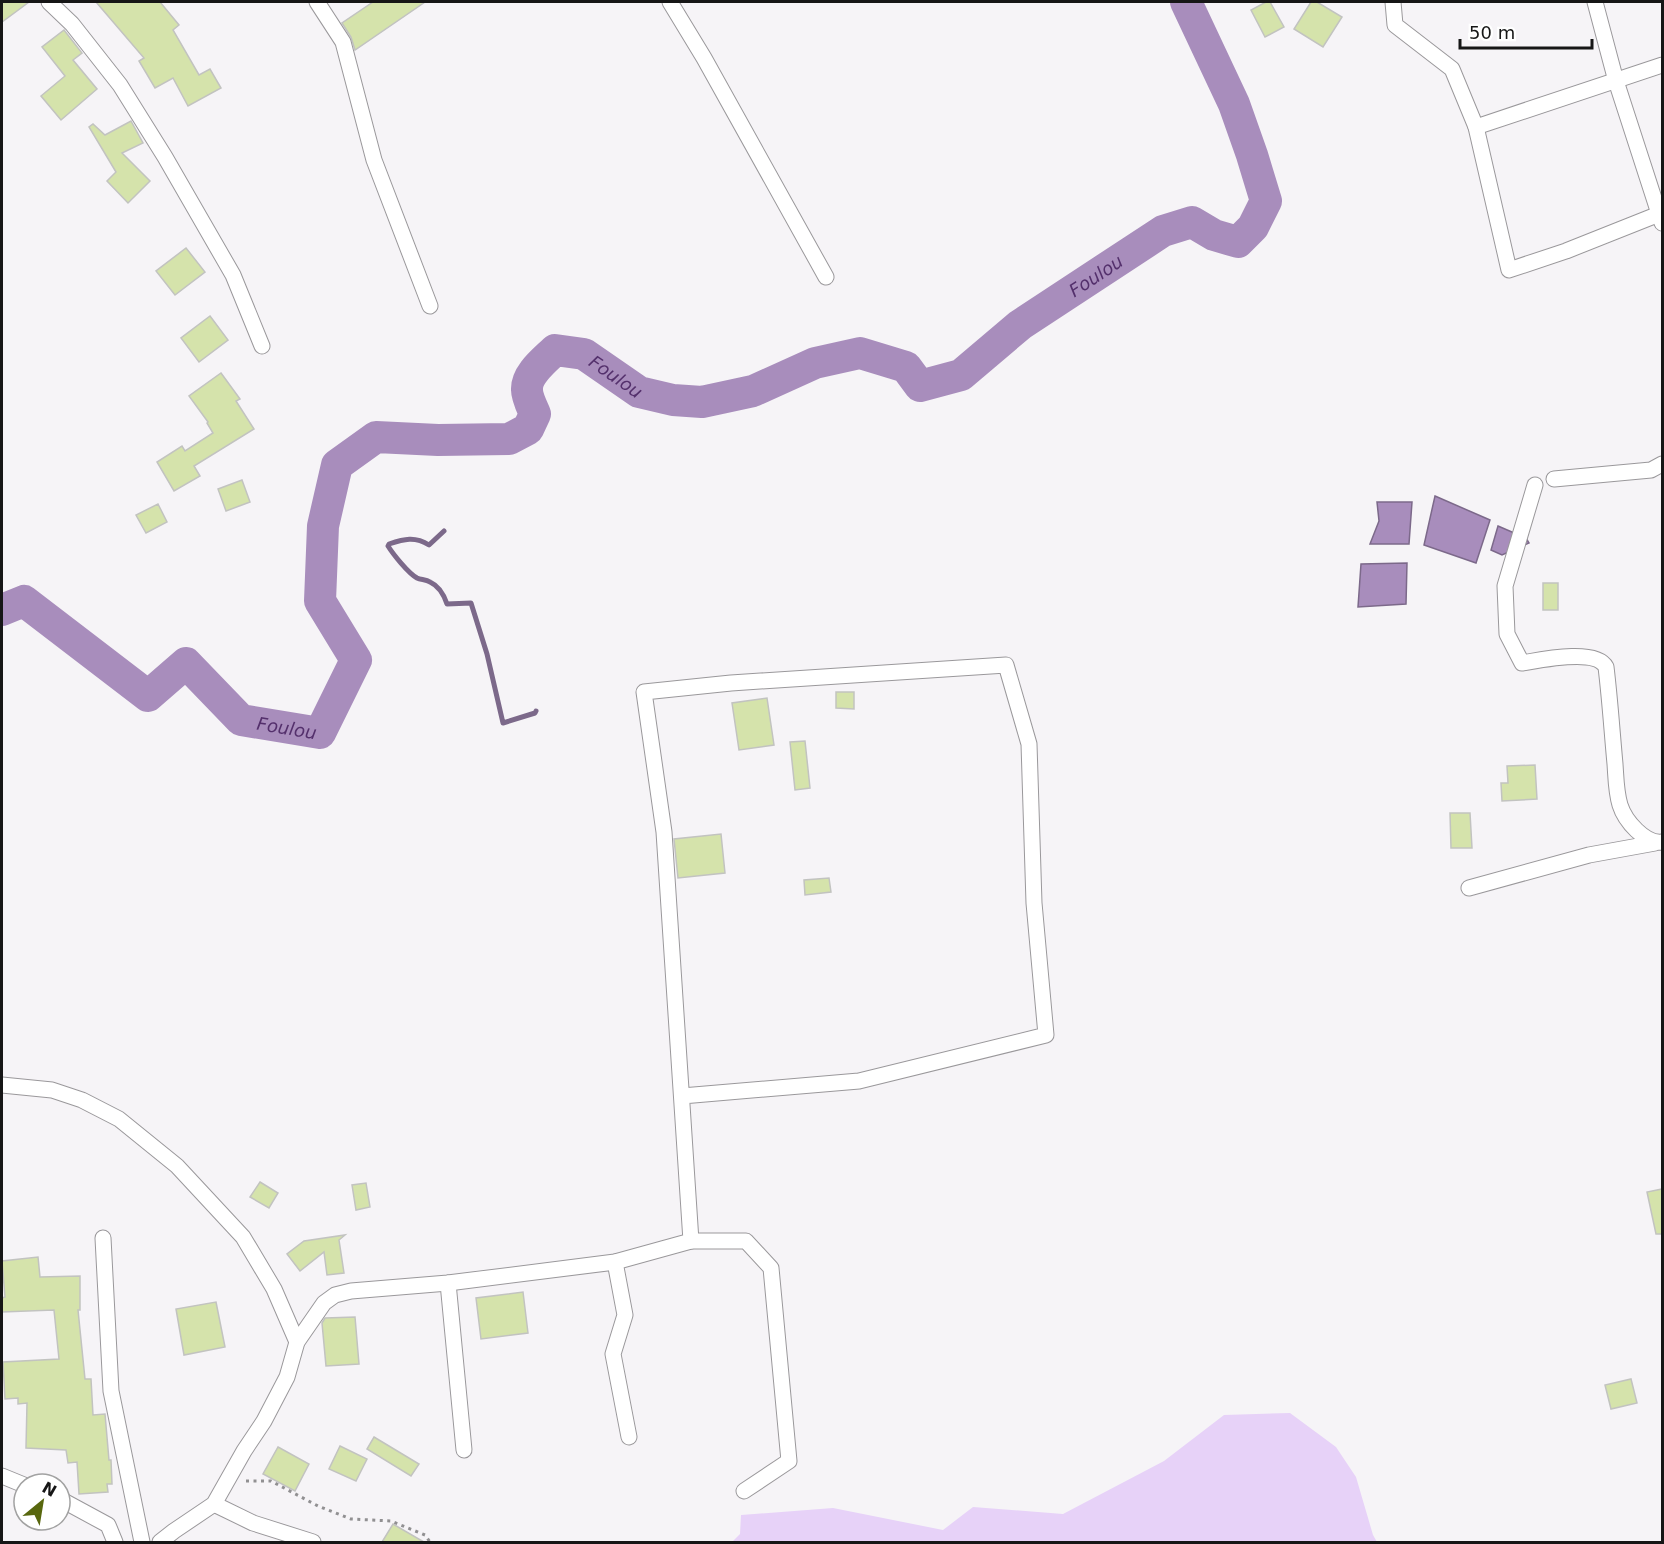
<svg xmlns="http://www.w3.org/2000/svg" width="1664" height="1544" font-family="'DejaVu Sans',sans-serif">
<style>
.green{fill:#e7d2f8}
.water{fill:#a88dbc;stroke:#7c698a;stroke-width:1.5}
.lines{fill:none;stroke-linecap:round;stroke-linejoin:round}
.stream{stroke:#7c698a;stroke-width:5}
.river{stroke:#a88dbc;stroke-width:32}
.building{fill:#d5e3ab;stroke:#c2c3c0;stroke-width:1.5}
.minor-casing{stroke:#9a989b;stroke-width:17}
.path{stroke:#919092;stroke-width:3;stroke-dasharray:3 4.5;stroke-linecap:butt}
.minor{stroke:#fff;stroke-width:15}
.labels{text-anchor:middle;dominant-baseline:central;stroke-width:4.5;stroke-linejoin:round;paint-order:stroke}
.water-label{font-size:18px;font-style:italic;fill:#54306c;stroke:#fff}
</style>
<rect width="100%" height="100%" fill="#f6f4f7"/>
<path class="green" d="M1290,1413L1336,1447L1356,1477L1373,1535L1377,1542H732L740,1534L741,1515L833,1508L943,1530L973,1507L1063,1514L1164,1461L1224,1415Z"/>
<g class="water">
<path d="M1435,496L1490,520L1476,563L1424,545Z"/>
<path d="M1377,502H1412L1409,544H1370L1379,521Z"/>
<path d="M1498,526L1526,538L1529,543L1502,555L1491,550Z"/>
<path d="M1407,563L1406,604L1358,607L1361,564Z"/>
</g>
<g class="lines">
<path class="stream" d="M444,531L429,545C415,536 404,539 389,544L388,546C393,554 408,573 417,578C421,580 426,579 430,582C439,586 444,595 447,604L471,603L487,654L503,723L535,713L536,711"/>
<path class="river" id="s1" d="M2,610L24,601L148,696L186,663L241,720L320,733L356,660L320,601L323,526L337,465L376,437L438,440L509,439L528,429L535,414C532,407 527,397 527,390C526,374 545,360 555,350L584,354L639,392L673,400L702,402L753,391L815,363L860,353L906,367L920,386L961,375L1020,325L1163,231L1192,222L1214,235L1238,242L1253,227L1266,201L1252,155L1234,104L1186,2"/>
</g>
<g class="building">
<path d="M2,2H29L2,22Z"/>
<path d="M96,2H160L179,25L173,30L199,75L210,69L221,88L188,106L173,78L155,88L139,61L144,58Z"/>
<path d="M373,2H425L355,50L351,37L342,23Z"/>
<path d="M1266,2H1270L1284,27L1265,37L1251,10Z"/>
<path d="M1311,2H1317L1342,17L1323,47L1294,29Z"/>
<path d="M64,30L82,53L73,60L97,89L61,120L41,96L65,76L42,47Z"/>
<path d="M131,121L143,143L122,153L150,181L128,203L107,181L116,172L89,127L93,124L105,135Z"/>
<path d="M186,248L205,272L175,295L156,271Z"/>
<path d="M210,316L228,340L199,362L181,338Z"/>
<path d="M221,373L240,399L236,401L254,429L194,466L200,476L174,491L157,462L182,446L185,451L213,433L207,423L208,422L189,396Z"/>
<path d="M242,480L250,502L226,511L218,489Z"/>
<path d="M158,504L167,522L146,533L136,515Z"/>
<rect x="1543" y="583" width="15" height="27"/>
<path d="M836,692H854V709L836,708Z"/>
<path d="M767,698L774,745L739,750L732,703Z"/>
<path d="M805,741L810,788L795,790L790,742Z"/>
<path d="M1535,765L1537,799L1502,801L1501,783H1508L1507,766Z"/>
<path d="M1450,813H1470L1472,848H1451Z"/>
<path d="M721,834L725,873L678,878L674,839Z"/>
<path d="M829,878L831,892L805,895L804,880Z"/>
<path d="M260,1182L278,1193L269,1208L250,1197Z"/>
<path d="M366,1183L370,1207L356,1210L352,1185Z"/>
<path d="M1662,1189V1234H1656L1647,1192Z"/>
<path d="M345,1235L339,1240L344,1273L327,1275L324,1252L300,1271L287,1254L304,1241Z"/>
<path d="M38,1257L40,1277L80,1276V1310H78L85,1379H91L93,1415L105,1414L109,1460H111L112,1484H107L108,1492L79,1494L77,1462L68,1463L66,1450L26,1448L27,1403L18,1404V1398L5,1399L3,1362L59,1359L54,1310L2,1312V1298L5,1297L2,1261Z"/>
<path d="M523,1292L528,1333L481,1339L476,1298Z"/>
<path d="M216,1302L225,1347L184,1355L176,1309Z"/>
<path d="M355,1317L359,1364L326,1366L322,1323L325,1318Z"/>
<path d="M1631,1379L1637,1403L1611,1409L1605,1385Z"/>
<path d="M374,1437L419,1464L411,1476L367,1449Z"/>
<path d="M340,1446L367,1459L356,1481L329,1469Z"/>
<path d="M278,1447L309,1464L295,1491L263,1474Z"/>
<path d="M393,1524L424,1542H382Z"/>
</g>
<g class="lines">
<defs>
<g id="minor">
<path d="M49,2L72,24L120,85L165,157L233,275L262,346"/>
<path d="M317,2L343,42L374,160L430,306"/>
<path d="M670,2L704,58L826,277"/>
<path d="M1393,2L1395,25L1452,69L1476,127L1509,270L1566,251L1659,214"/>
<path d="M1595,2L1616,81L1662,223"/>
<path d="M1476,127L1662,65"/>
<path d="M1554,479L1651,470L1662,464"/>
<path d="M1535,485L1505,586L1507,634L1522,663C1540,660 1596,648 1606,667C1610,700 1612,732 1615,764C1616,778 1616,792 1620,805C1625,821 1645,844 1662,842"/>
<path d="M1469,888L1589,855L1655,843"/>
<path d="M2,1085L52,1090L82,1100L119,1119L177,1166L243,1237L274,1289L297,1342"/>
<path d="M103,1238L111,1391L142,1542"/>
<path d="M691,1241H746L771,1268L789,1461L744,1491"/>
<path d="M615,1262L625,1315L613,1354L629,1437"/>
<path d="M448,1283L464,1450"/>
<path d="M2,1476L24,1485"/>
<path d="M60,1499L108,1525L115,1542"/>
<path d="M214,1504L253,1523L313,1542"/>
<path d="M160,1542L174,1531L214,1504L244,1451L264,1421L287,1377L297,1342L324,1303L335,1295L351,1291L448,1283L615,1262L691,1241L664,832L644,692L731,683L1006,665L1029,744L1034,903L1046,1035L859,1081L682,1096"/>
</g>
</defs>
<use href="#minor" class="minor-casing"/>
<path class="path" d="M246,1481H271L318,1506L351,1519L391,1521L425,1535L430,1542"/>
<use href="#minor" class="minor"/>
</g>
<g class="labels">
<g class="water-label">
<text stroke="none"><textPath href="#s1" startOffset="1581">Foulou</textPath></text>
<text stroke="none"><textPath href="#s1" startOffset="1041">Foulou</textPath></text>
<text stroke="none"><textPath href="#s1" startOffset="356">Foulou</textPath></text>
</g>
</g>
<rect width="1664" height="1544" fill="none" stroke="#161616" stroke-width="6"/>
<g transform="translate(42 1502) rotate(30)"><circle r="28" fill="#ffffff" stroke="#a2a2a2" stroke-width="1.5"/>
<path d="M0-4.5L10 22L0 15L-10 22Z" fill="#58670e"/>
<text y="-9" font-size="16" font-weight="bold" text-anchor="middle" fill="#161616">N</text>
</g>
<path d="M1460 39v9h132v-9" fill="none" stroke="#161616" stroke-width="3"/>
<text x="1469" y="39" font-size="18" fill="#161616" stroke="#ffffff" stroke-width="4.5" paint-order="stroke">50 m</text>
</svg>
